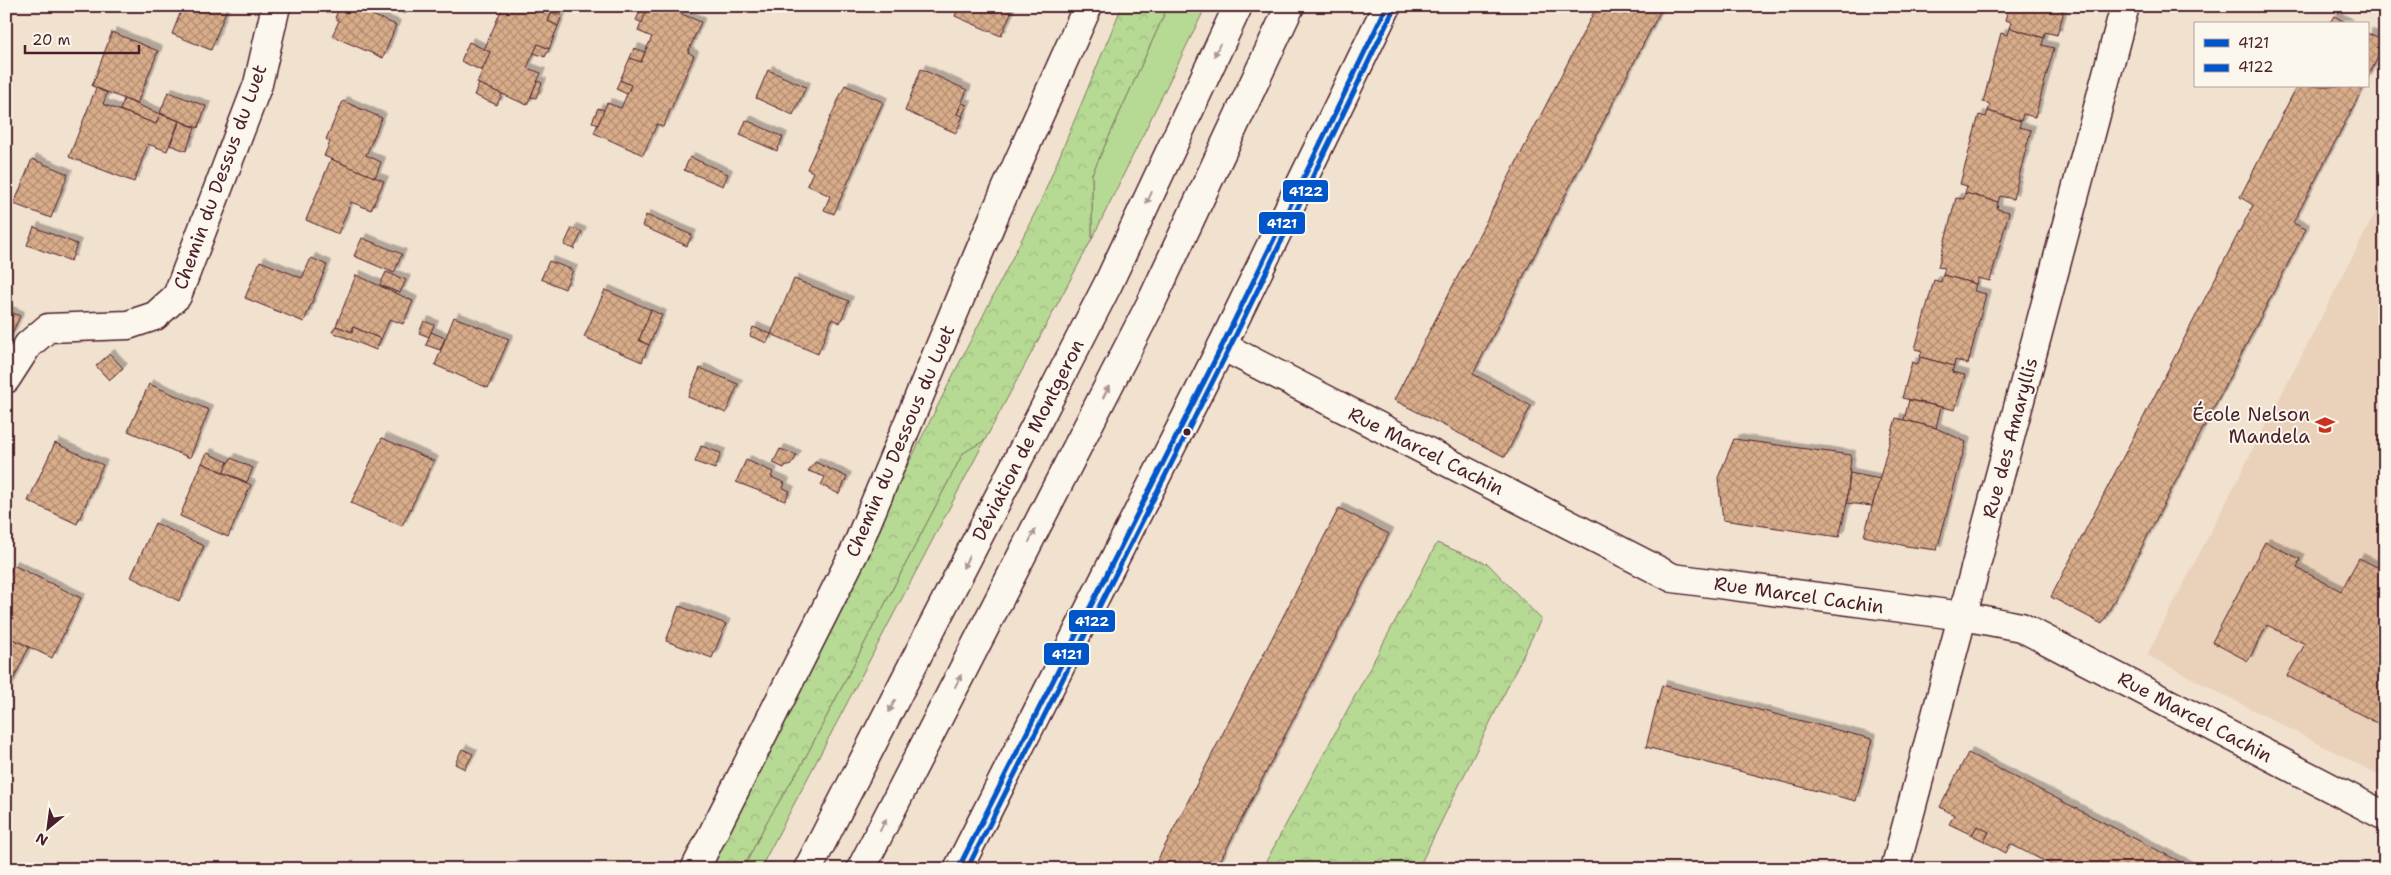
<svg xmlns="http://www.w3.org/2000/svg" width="2391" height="875" font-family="'Shantell Sans',sans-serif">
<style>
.built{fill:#ead1ba}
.grass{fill:#b6d994;stroke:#807c60}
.forest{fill:url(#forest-crowns);stroke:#807c60}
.building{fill:url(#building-cross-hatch);stroke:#4a1f2b;filter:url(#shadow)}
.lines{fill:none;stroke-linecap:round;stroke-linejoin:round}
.minor-casing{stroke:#4a1f2b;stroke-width:31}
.major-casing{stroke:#4a1f2b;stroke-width:31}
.minor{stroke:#fbf7ec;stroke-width:28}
.major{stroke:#fbf7ec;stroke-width:28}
.bus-1-casing{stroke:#fbf7ec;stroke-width:9}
.bus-2-casing{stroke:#fbf7ec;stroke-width:9}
.bus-1{stroke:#0055c8;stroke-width:5}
.bus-2{stroke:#0055c8;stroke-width:5}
.oneway{fill:#ab9695}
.bus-dot{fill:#4a1f2b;stroke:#fbf7ec;stroke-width:2}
.labels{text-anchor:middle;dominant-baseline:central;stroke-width:4;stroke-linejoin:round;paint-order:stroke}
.street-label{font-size:19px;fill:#4a1f2b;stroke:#fbf7ec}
.poi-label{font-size:19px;fill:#4a1f2b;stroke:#fbf7ec;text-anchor:end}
.line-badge{stroke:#fbf7ec;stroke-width:2}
.badge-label{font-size:14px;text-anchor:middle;font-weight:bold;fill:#fff}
</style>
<defs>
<pattern id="forest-crowns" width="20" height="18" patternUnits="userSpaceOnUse" patternTransform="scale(1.25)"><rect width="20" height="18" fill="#b6d994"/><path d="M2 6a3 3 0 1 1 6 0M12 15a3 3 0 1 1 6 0" fill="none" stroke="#9eba80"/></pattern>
<pattern id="building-cross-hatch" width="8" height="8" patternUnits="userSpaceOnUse" patternTransform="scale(1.25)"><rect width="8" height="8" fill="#d9ad8a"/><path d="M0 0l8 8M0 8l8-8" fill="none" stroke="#b28c71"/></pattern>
<filter id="shadow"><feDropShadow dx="4.5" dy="-4.5" stdDeviation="0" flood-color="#0004"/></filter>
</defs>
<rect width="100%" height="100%" fill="#f1e1cf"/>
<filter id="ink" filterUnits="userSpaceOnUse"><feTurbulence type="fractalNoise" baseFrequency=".02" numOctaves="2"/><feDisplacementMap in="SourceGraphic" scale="10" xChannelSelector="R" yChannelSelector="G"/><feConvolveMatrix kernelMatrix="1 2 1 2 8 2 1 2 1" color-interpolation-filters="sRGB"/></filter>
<g filter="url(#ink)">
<path class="built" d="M2385,194V778L2147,655Z"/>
<g class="grass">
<path d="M1168,6H1206L1092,239V174Z"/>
<path d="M985,440L760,869H743L766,823L802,764L963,453Z"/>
</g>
<g class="forest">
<path d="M1122,6H1168L1092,174V239L985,440L963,453L802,764L766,823L743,869H707L762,754L1040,203Z"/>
<path d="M1437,543L1488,564L1541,619L1418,869H1262Z"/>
</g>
<g class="building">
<path d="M183,6H228L211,50L172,34Z"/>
<path d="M340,6H351L396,25L383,58L332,36L339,21L335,18Z"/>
<path d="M387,6H408L405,14Z"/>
<path d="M503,6H554L548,21L558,26L549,49L538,44L527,68L541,73L527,105L477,83L490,52L484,50Z"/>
<path d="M648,6H663L701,22L688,52L694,56L663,127L657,124L643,155L594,133L607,103L621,108L631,85L620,80L630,58L641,62L645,52L652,37L638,31Z"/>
<path d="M959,6H1014L1001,36L955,16Z"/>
<path d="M1597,6H1663L1473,374L1531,406L1505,457L1394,400Z"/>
<path d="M2009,6H2062L2063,15L2057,35L2045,32L2044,38L2010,28L2012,22L2005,20Z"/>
<path d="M642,7L647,9L642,23L636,20Z"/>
<path d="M552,12L562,16L558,26L548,21Z"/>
<path d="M2334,16L2349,24H2329Z"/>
<path d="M2010,28L2044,38L2042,45L2054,48L2035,117L2023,114L2021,121L1988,111L1990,104L1983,102L2001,33L2008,35Z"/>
<path d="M112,32L158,51L137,104L92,86Z"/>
<path d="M2367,33L2385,42L2367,80Z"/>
<path d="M469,42L490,52L482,71L461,61Z"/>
<path d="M538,44L549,49L545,57L534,53Z"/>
<path d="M634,48L645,52L641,62L630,58Z"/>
<path d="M921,69L967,90L957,114L963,116L956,133L905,111Z"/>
<path d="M768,70L806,87L793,115L756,98Z"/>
<path d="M620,80L631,85L627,94L616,89Z"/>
<path d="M537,81L542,83L536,98L531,97Z"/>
<path d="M479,84L502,94L497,105L474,95Z"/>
<path d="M845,85L883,102L834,214L824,210L830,196L807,185L813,172L807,169Z"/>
<path d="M2297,86H2364L2293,223L2306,229L2102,624L2051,597L2253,205L2240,197Z"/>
<path d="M96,88L107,93L103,104L156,124L160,114L179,121L167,151L148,144L134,182L69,157Z"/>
<path d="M168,92L206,106L198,128L160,113Z"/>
<path d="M124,99L160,114L156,124L120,110Z"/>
<path d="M343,101L382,118L366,155L381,162L375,178L324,156L330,142L326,139Z"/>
<path d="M962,103L967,105L962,116L957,114Z"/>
<path d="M598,108L604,110L598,125L592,122Z"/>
<path d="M1988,111L2021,121L2019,127L2031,130L2013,199L2000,196L1998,202L1965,193L1967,186L1960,184L1979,115L1986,117Z"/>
<path d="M746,120L783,137L777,151L740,135Z"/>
<path d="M180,121L195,128L186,151L170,145Z"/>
<path d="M690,157L728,174L723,186L684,170Z"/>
<path d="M32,159L68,174L51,218L14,204Z"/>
<path d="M331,159L384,181L371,210L351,202L338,234L306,220Z"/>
<path d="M1965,193L1998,202L1997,209L2009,212L1990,281L1978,278L1976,284L1943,275L1945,268L1938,267L1956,198L1964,199Z"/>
<path d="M646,215L692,235L687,246L642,226Z"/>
<path d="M34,227L77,244L71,261L27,245Z"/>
<path d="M572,228L582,232L574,249L564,245Z"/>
<path d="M362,238L402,254L394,273L354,256Z"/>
<path d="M311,258L327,265L304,322L245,298L260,261L302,278Z"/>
<path d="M549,261L573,270L565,289L541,279Z"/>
<path d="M386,272L406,280L400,293L380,285Z"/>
<path d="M356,275L413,301L403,324L390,319L381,339L353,327L352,332L336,326Z"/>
<path d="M1943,275L1976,284L1974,291L1986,294L1968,364L1955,360L1954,366L1920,357L1922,351L1915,349L1934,280L1941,282Z"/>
<path d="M794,279L849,301L840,323L832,319L818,354L771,334Z"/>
<path d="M605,290L651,310L639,340L649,345L642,362L584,337Z"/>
<path d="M6,310L20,316L6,346Z"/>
<path d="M651,310L662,315L649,345L639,340Z"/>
<path d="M454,317L509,339L488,388L435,365Z"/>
<path d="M424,321L434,325L429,337L419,333Z"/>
<path d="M336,326L352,332L353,327L381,339L376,350L332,332Z"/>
<path d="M753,327L771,334L767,343L750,336Z"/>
<path d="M431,332L445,338L440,350L426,345Z"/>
<path d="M110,354L123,368L109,380L96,366Z"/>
<path d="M1920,357L1954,366L1952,372L1965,375L1955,410L1902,398L1912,362L1918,364Z"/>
<path d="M700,368L738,384L726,413L688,397Z"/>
<path d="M149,384L209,410L190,458L128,431Z"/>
<path d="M1909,400L1941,407L1936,428L1904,420Z"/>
<path d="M1896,418L1936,428L1966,442L1937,550L1906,546L1864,536Z"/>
<path d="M382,438L434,461L402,526L351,503Z"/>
<path d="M1734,439L1851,455L1847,503L1839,537L1723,520L1718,478Z"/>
<path d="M55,443L103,465L77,524L28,501Z"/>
<path d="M701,446L721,453L715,469L695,462Z"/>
<path d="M780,449L797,455L790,466L786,465L784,468L773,463Z"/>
<path d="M207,453L228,462L223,472L202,463Z"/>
<path d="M231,458L253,468L247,482L223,472Z"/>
<path d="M746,460L773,472L771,477L785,483L783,488L790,491L785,501L736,482Z"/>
<path d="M815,462L847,477L839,494L821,485L825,477L808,471Z"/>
<path d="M202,463L251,485L228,537L180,516Z"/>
<path d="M1850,473L1880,479L1872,506L1847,503Z"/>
<path d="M1339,508L1389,534L1216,869H1153Z"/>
<path d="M155,523L204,546L179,601L131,577Z"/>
<path d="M2265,542L2300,559L2297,568L2341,591L2359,558L2385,571V713L2379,724L2287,676L2305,644L2267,625L2248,661L2212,642Z"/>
<path d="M13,565L81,598L52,658L6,636V580Z"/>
<path d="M679,606L726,624L712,658L666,641Z"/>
<path d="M6,636L29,647L6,695Z"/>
<path d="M1662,685L1872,739L1856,801L1646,747Z"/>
<path d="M462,749L473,754L465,769L455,764Z"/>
<path d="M1968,753L2124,833L2194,869H2050L2052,865L2010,844L2006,853L1984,841L1989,832L1977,826L1972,835L1949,824L1954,815L1940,807Z"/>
<path d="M1977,826L1989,832L1984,841L1972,835Z"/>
</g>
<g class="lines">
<defs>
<g id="minor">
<path d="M1222,346L1673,578L1963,616L2021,627L2385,816"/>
<path d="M6,379L28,345L48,328L128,325L155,316L177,296L258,84L276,6"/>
<path d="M695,869L855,551L995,214L1088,6"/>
<path d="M958,869L1222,346L1387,6"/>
<path d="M1895,869L2125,6"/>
</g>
<g id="major">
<path d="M808,869L1108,284L1238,6"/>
<path d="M861,869L1151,303L1290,6"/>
</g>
</defs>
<use href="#minor" class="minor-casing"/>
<use href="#major" class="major-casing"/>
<use href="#minor" class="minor"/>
<use href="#major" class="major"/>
<defs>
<path id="bus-1" d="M958,869L1222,346L1387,6"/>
<path id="bus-2" d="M967,869L1229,349L1394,9"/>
</defs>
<use href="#bus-1" class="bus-1-casing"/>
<use href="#bus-2" class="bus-2-casing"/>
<use href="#bus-1" class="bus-1"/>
<use href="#bus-2" class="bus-2"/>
</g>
<defs><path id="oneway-solid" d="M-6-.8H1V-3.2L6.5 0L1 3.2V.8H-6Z" transform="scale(1.25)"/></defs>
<g class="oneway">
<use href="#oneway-solid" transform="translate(1217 50) rotate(115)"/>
<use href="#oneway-solid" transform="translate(1149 198) rotate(115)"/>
<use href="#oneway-solid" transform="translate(1106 392) rotate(-63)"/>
<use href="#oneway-solid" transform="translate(1032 536) rotate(-63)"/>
<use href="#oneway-solid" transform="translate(966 562) rotate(117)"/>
<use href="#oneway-solid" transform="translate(958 681) rotate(-63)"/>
<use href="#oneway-solid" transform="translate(892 706) rotate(117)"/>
<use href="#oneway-solid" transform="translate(883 825) rotate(-63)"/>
</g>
</g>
<defs>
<symbol id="school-bare" viewBox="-9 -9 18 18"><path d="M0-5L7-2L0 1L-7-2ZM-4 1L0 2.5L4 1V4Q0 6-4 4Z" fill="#c8321e" stroke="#fbf7ec" stroke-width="2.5" paint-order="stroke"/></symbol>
</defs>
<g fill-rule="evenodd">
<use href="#school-bare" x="2311" y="411" width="28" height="28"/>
</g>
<circle class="bus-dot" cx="1187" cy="432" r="4.5"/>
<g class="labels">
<g class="street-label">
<text transform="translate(220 177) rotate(-70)">Chemin du Dessus du Luet</text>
<text transform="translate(2010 438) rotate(-75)">Rue des Amaryllis</text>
<text transform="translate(1028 440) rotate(-63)">Déviation de Montgeron</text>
<text transform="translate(900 441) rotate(-67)">Chemin du Dessous du Luet</text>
<text transform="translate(1426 451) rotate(27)">Rue Marcel Cachin</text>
<text transform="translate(1799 595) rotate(8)">Rue Marcel Cachin</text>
<text transform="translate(2195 717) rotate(28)">Rue Marcel Cachin</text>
</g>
<g class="poi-label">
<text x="2310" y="414">École Nelson<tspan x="2310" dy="22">Mandela</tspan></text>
</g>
</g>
<g class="line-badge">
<rect x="1282" y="179" width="47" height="24" rx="5" fill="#0055c8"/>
<rect x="1258" y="211" width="48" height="24" rx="5" fill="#0055c8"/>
<rect x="1068" y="609" width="48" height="24" rx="5" fill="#0055c8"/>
<rect x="1043" y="642" width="47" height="24" rx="5" fill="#0055c8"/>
</g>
<g class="badge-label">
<text x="1306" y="196">4122</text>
<text x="1282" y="228">4121</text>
<text x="1092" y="626">4122</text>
<text x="1067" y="659">4121</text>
</g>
<rect width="2391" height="875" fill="none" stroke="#fbf7ec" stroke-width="25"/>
<rect x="12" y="12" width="2366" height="850" fill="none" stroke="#4a1f2b" stroke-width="2" filter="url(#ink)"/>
<rect x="2194" y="22" width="175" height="65" fill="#fbf7ec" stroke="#b4a19f"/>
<rect x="2204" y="39" width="25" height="8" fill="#0055c8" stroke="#b4a19f"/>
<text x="2238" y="48" font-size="15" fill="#4a1f2b">4121</text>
<rect x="2204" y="64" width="25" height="8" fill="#0055c8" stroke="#b4a19f"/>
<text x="2238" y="72" font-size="15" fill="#4a1f2b">4122</text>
<g transform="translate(48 828) rotate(209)" stroke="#fbf7ec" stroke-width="4" paint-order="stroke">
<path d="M0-4L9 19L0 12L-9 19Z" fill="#4a1f2b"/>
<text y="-8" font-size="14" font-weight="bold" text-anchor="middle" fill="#4a1f2b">N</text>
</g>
<path d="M25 45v8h114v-8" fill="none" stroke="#4a1f2b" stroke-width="2.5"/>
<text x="32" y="45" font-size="15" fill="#4a1f2b" stroke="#fbf7ec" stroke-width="4" paint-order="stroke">20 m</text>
</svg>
